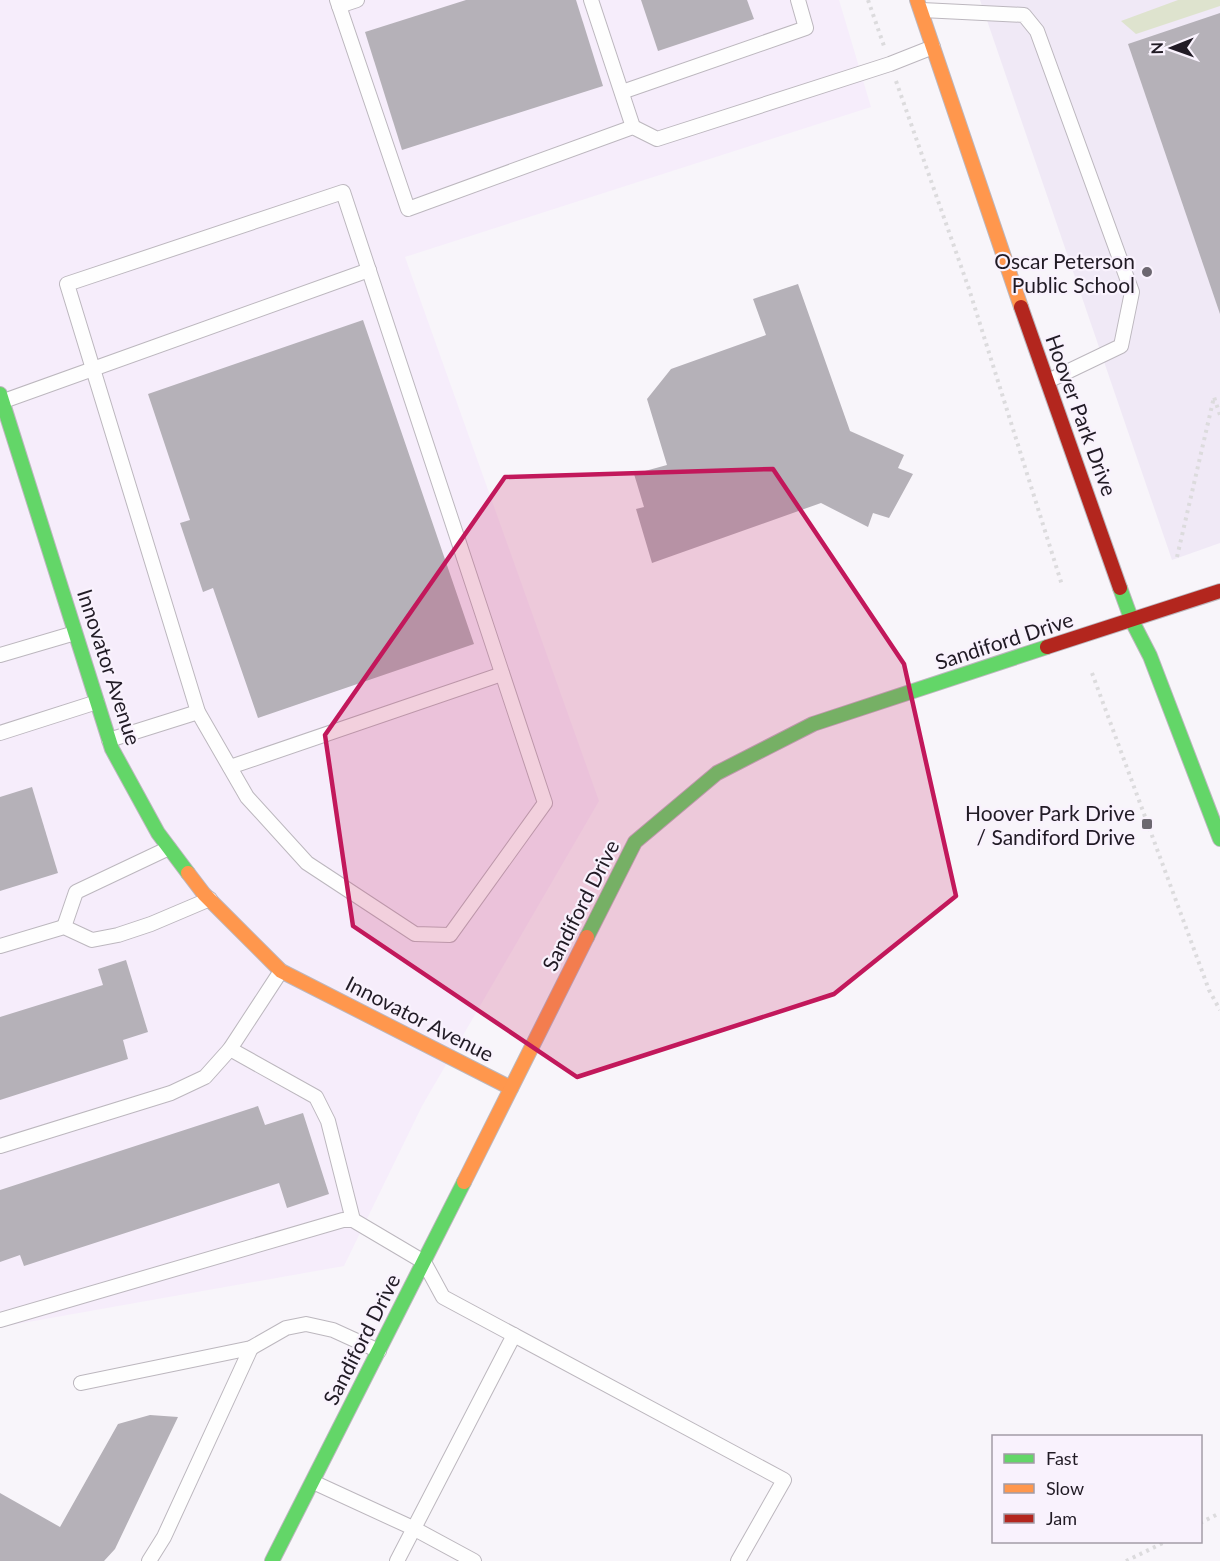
<svg xmlns="http://www.w3.org/2000/svg" width="1220" height="1561" font-family="Lato,sans-serif">
<style>
.built{fill:#f6edfb}
.education{fill:#f0e9f6}
.green{fill:#dee3ce}
.building{fill:#b5b1b8}
.lines{fill:none;stroke-linecap:round;stroke-linejoin:round}
.lane-casing{stroke:#bcb7be;stroke-width:16}
.fast-casing{stroke:#bcb7be;stroke-width:16}
.slow-casing{stroke:#bcb7be;stroke-width:16}
.jam-casing{stroke:#bcb7be;stroke-width:16}
.path{stroke:#dcdbdd;stroke-width:4;stroke-dasharray:3 4.5;stroke-linecap:butt}
.lane{stroke:#fefefe;stroke-width:14}
.fast{stroke:#63d668;stroke-width:14}
.slow{stroke:#ff974d;stroke-width:14}
.jam{stroke:#b3261e;stroke-width:14}
.marked{fill:#c2185b;fill-opacity:0.2;stroke:#c2185b;stroke-width:4.5;stroke-linejoin:round}
.poi-dot{fill:#6c6770;stroke:#f9f2fd;stroke-width:2}
.labels{text-anchor:middle;dominant-baseline:central;stroke-width:4.5;stroke-linejoin:round;paint-order:stroke}
.poi-label{font-size:21px;fill:#211b25;stroke:#f9f2fd;text-anchor:end}
.street-label{font-size:21px;fill:#211b25;stroke:#f9f2fd}
</style>
<rect width="100%" height="100%" fill="#f8f5fa"/>
<path class="built" d="M0,0H839L871,107L405,257L599,801L422,1106L344,1266L0,1327Z"/>
<path class="education" d="M980,0H1220V543L1172,560Z"/>
<path class="green" d="M1178,0H1220V6L1136,34L1121,21Z"/>
<g class="building">
<path d="M466,0H576L603,86L402,150L365,32Z"/>
<path d="M641,0H747L754,19L658,51Z"/>
<path d="M1220,13V314L1128,44Z"/>
<path d="M798,284L850,431L904,455L898,468L913,474L889,518L873,513L868,527L821,503L652,563L636,509L644,507L634,474L667,465L647,399L671,369L766,335L753,299Z"/>
<path d="M363,320L474,644L258,718L213,588L203,592L180,523L190,520L148,394Z"/>
<path d="M32,787L58,873L0,891V797Z"/>
<path d="M126,960L148,1032L123,1040L128,1059L0,1100V1017L103,985L98,969Z"/>
<path d="M258,1106L265,1125L303,1113L329,1194L287,1208L279,1183L24,1266L20,1255L0,1262V1190Z"/>
<path d="M150,1415L178,1417L115,1549L104,1561H0V1493L60,1527L118,1424Z"/>
</g>
<g class="lines">
<defs>
<g id="lane">
<path d="M337,0L408,209L633,127L657,139L890,64L933,47"/>
<path d="M591,0L633,127"/>
<path d="M339,6L357,0"/>
<path d="M922,10L1024,15L1037,31L1132,292L1121,346L1048,381"/>
<path d="M622,92L806,28L798,0"/>
<path d="M343,192L545,803L450,935L415,934L307,863L247,797L198,712L67,284Z"/>
<path d="M1,402L369,270"/>
<path d="M0,655L75,633"/>
<path d="M0,733L97,702"/>
<path d="M109,740L198,712"/>
<path d="M230,767L502,674"/>
<path d="M64,927L76,892L169,848"/>
<path d="M0,946L64,927L92,940L118,935L151,924L210,899"/>
<path d="M230,1049L316,1097L328,1121L353,1220"/>
<path d="M0,1146L171,1093L205,1077L230,1049L281,971"/>
<path d="M0,1320L343,1220H353L424,1262L443,1297L784,1480L738,1561"/>
<path d="M81,1383L251,1348L286,1328L306,1324L333,1330L379,1351"/>
<path d="M313,1482L413,1528L474,1561"/>
<path d="M149,1561L164,1537L251,1348"/>
<path d="M397,1561L514,1335"/>
</g>
<g id="fast">
<path d="M0,394L112,749L158,833L188,873"/>
<path d="M1120,588L1132,621L1150,656L1220,839"/>
<path d="M587,937L635,842L717,773L813,724L1047,647"/>
<path d="M272,1561L464,1182"/>
</g>
<g id="slow">
<path d="M917,0L1021,307"/>
<path d="M188,873L204,894L281,971L511,1088"/>
<path d="M464,1182L587,937"/>
</g>
<g id="jam">
<path d="M1021,307L1120,588"/>
<path d="M1047,647L1220,591"/>
</g>
</defs>
<use href="#lane" class="lane-casing"/>
<use href="#fast" class="fast-casing"/>
<use href="#slow" class="slow-casing"/>
<use href="#jam" class="jam-casing"/>
<g class="path">
<path d="M868,0L884,46"/>
<path d="M896,81L969,289L1062,585"/>
<path d="M1177,557L1214,397L1220,415"/>
<path d="M1092,673L1209,990L1220,1010"/>
<path d="M1200,1523L1220,1513"/>
<path d="M1126,1561L1165,1542"/>
</g>
<use href="#lane" class="lane"/>
<use href="#fast" class="fast"/>
<use href="#slow" class="slow"/>
<use href="#jam" class="jam"/>
</g>
<path class="marked" d="M773,469L904,664L956,896L834,994L577,1077L353,926L325,735L505,477Z"/>
<g class="poi-dot">
<circle cx="1147" cy="272" r="6"/>
<rect x="1141" y="818" width="12" height="12" rx="3"/>
</g>
<g class="labels">
<g class="poi-label">
<text x="1135" y="260">Oscar Peterson<tspan x="1135" dy="24">Public School</tspan></text>
<text x="1135" y="812">Hoover Park Drive<tspan x="1135" dy="24">/ Sandiford Drive</tspan></text>
</g>
<g class="street-label">
<text transform="translate(1082 415) rotate(70)">Hoover Park Drive</text>
<text transform="translate(1004 640) rotate(-18)">Sandiford Drive</text>
<text transform="translate(110 667) rotate(72)">Innovator Avenue</text>
<text transform="translate(580 905) rotate(-63)">Sandiford Drive</text>
<text transform="translate(420 1018) rotate(27)">Innovator Avenue</text>
<text transform="translate(361 1339) rotate(-63)">Sandiford Drive</text>
</g>
</g>
<rect x="992" y="1435" width="210" height="108" fill="#f9f2fd" stroke="#a39ca7" stroke-width="1.5"/>
<rect x="1004" y="1454" width="30" height="9" fill="#63d668" stroke="#a39ca7" stroke-width="1.5"/>
<text x="1046" y="1465" font-size="18" fill="#211b25">Fast</text>
<rect x="1004" y="1484" width="30" height="9" fill="#ff974d" stroke="#a39ca7" stroke-width="1.5"/>
<text x="1046" y="1495" font-size="18" fill="#211b25">Slow</text>
<rect x="1004" y="1514" width="30" height="9" fill="#b3261e" stroke="#a39ca7" stroke-width="1.5"/>
<text x="1046" y="1525" font-size="18" fill="#211b25">Jam</text>
<g transform="translate(1172 48) rotate(269)" stroke="#f9f2fd" stroke-width="4.5" paint-order="stroke">
<path d="M0-4.5L10 22L0 15L-10 22Z" fill="#211b25"/>
<text y="-9" font-size="16" font-weight="bold" text-anchor="middle" fill="#211b25">N</text>
</g>
</svg>
